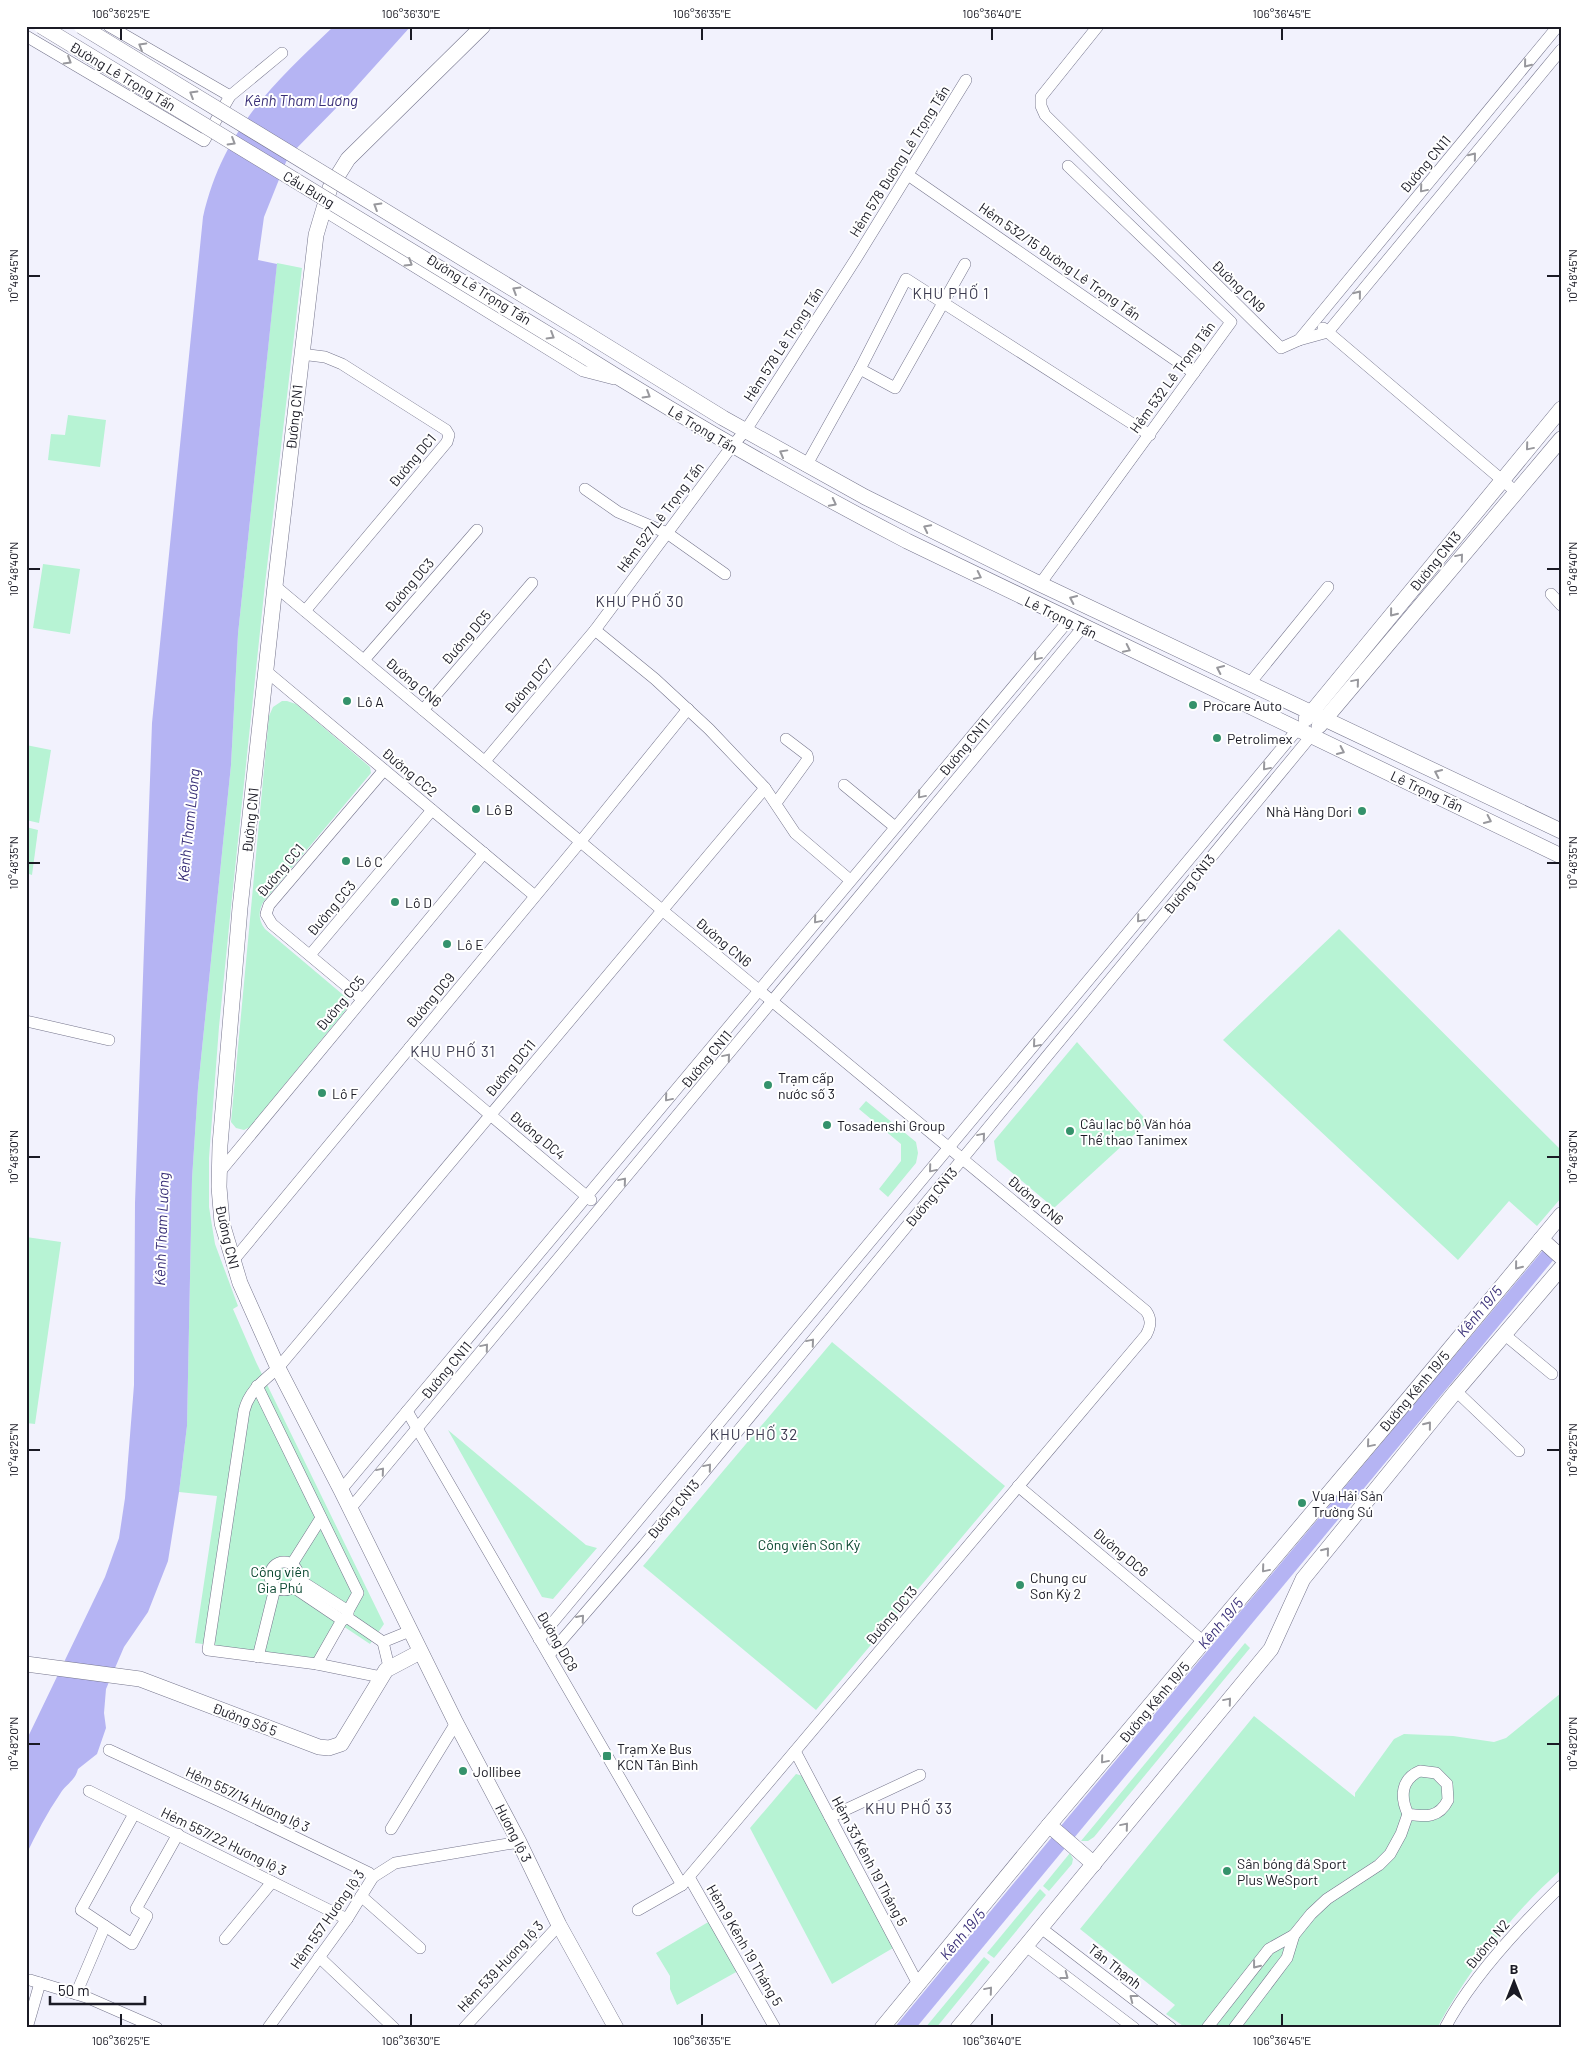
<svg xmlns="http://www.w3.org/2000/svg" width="1587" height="2054" font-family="Barlow,sans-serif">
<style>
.green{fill:#b7f3d4}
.water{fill:#b5b4f3}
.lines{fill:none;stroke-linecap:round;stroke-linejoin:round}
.street-casing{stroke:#75758c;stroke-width:12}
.secondary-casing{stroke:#75758c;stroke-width:16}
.street{stroke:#fff;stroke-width:11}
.secondary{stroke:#fff;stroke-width:15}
.secondary-bridge-casing{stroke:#75758c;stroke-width:16;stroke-linecap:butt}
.secondary-bridge{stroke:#fff;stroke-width:15}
.oneway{stroke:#98989d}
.ticks{fill:none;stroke:#1b1b25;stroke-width:2}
.poi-dot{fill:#34926b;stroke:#fff;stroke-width:2}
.labels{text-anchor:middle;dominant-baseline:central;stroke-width:4;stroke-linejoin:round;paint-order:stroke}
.street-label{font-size:14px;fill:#1b1b25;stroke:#fff}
.poi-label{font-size:14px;fill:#1b1b25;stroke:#fff;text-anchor:start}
.park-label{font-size:14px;fill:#07442d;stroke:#fff}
.water-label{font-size:15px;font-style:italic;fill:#382e77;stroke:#fff}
.neighbourhood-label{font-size:15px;letter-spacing:1px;fill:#3b3a4f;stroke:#fff}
.neatline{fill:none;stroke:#1b1b25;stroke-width:2}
.ticks-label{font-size:12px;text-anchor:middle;fill:#1b1b25}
</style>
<rect width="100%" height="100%" fill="#f2f2fd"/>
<g class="green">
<path d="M277,263L302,268L265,584L231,907L219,1027L209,1158V1207L215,1244L238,1306L233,1309L256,1362L384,1624L370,1644L343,1626L316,1659L195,1643L217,1496L179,1492L187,1426L192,1179L198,1088L231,765L238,634Z"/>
<path d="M68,415L106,420L100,467L48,460L51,434L65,435Z"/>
<path d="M43,564L80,569L70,634L33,628Z"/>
<path d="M282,701H287L296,704L370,767L371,773L264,901C258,910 258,920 265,929L348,999L349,1006L250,1127L244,1130L236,1128L231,1122L269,716L273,707Z"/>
<path d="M26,745L51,750L39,823L26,820Z"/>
<path d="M26,827L38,830L32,875L26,873Z"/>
<path d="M1339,929L1561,1150V1198L1537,1226L1509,1201L1458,1260L1223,1040Z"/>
<path d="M1077,1042L1148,1122L1054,1208L997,1160L994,1141Z"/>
<path d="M866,1101L916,1142L918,1153L916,1163L888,1197L879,1189L901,1161V1144L859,1109Z"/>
<path d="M26,1237L61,1242L35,1424L26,1423Z"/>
<path d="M832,1342L1005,1486L816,1710L643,1566Z"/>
<path d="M448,1430L586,1545L597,1548L553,1599L542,1597Z"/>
<path d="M1245,1643L1250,1648L1094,1837L1088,1841H1081Z"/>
<path d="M1561,1693V1870C1511,1914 1469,1970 1437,2028H1186L1166,2014L1175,2005L1080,1929L1254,1716L1355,1797V1793L1394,1739L1404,1734L1453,1736L1494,1742L1506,1738Z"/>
<path d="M796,1774L803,1776L893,1948L832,1984L750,1828Z"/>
<path d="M1070,1853L1073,1859L1072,1864L1049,1891L1043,1886Z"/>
<path d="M1040,1889L1046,1895L994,1958L987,1953Z"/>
<path d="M710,1921L738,1971L677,2005L670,1989V1976L656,1953Z"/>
<path d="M984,1957L990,1962L936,2028H925Z"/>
</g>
<g class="water">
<path d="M334,26H411L348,96L288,157L264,217L258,260L277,264L238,634L231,765L198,1088L192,1179L187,1426L179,1492L168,1561L148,1612L124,1647L106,1689L104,1713L106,1728L97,1754L78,1769C75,1781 66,1784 60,1794C47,1813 36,1834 26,1855V1741L105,1577L119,1538L125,1498L134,1385L135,1203L152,723L203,217C223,130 272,85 334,26Z"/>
<path d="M1544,1249L1555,1258L1074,1838L1060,1827Z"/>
<path d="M1052,1837L1065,1848L916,2028H894Z"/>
</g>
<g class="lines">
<defs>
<g id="street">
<path d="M109,26L230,96"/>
<path d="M1098,26L1041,97V106L1045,115L1281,348L1299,340L1328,332"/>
<path d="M26,36L204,141L230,96L282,53"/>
<path d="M908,175L1194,373"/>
<path d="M323,210L583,371L614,379"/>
<path d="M1323,328L1515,491"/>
<path d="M1328,332L1561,50"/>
<path d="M1299,340L1558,26"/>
<path d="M301,354L325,357L342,364L446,430L449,435L447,442L305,611"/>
<path d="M860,369L895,388L965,264"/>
<path d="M806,466L860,369L906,279L1150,435"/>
<path d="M585,489L618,512L667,533L725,574"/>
<path d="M1040,584L1231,322L1068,166"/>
<path d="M275,586L662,910L1146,1311C1152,1319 1151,1326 1146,1335L682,1885L638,1910"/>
<path d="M1551,594L1561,605"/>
<path d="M595,630L655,679L709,729L765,788L795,833L850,880"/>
<path d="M364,660L477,530"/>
<path d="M266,671L535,896"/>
<path d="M1250,683L1328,587"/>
<path d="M423,710L532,583"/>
<path d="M485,761L595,630L732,446L746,430L857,257L966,80"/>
<path d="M844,785L895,827"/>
<path d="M776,803L808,759L807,755L786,739"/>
<path d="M310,955L432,810"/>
<path d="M362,999L272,924L266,914L269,905L384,770"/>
<path d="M26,1021L109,1040"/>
<path d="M410,1047L591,1200"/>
<path d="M219,1173L484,853"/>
<path d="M232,1262L581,841L688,709"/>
<path d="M1505,1335L1552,1374"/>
<path d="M257,1386L358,1593L348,1611"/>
<path d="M1456,1391L1519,1451"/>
<path d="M407,1411L682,1885"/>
<path d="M1018,1486L1204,1642"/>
<path d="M341,1490L1069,620"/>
<path d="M350,1509L1083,627"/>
<circle cx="284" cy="1576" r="14"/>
<path d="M292,1564L321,1518"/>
<path d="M298,1579L348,1611V1618L383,1642"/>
<path d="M293,1587L342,1620L348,1618"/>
<path d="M539,1639L1297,730"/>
<path d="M549,1655L644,1545L1311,736"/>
<path d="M258,1657L275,1588"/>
<path d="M317,1664L342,1620"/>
<path d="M389,1667L383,1642L410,1631"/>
<path d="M381,1677L317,1664L208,1650L244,1411C249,1391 263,1381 278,1368L765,788"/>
<path d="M109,1750L224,1803L369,1873L373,1877"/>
<path d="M795,1751L918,1984"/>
<path d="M1420,1771L1436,1773L1447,1784L1448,1800C1439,1818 1426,1817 1408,1814C1400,1797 1401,1779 1420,1771Z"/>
<path d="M89,1791L347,1919"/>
<path d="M134,1814L81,1910L132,1944L147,1916L136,1909L178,1834"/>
<path d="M830,1817L920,1775"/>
<path d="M391,1829L456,1723"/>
<path d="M689,1877L775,2028"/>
<path d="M361,1896L420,1948"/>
<path d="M1041,1928L1171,2028"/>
<path d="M225,1939L272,1882"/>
<path d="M1026,1946L1134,2028"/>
<path d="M319,1957L394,2028"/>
<path d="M30,1980L86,1997L157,2028"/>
<path d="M76,1994L105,1926"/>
<path d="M27,2028L40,1983"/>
<path d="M268,2028L347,1919L373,1877L395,1863L519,1842"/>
<path d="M464,2028L559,1925"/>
<path d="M1207,2028L1269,1949L1294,1935"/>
<path d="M1234,2028L1287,1958L1294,1935L1311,1914L1327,1899L1379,1865L1390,1854L1401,1834L1408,1814"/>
<path d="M1445,2028C1471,1978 1521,1925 1561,1886"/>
</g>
<g id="secondary">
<path d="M483,26L348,159L330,188L316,235L275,586L240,908L220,1145L219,1187L222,1223L240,1283L278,1368L341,1490L456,1723L519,1842L559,1925L616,2028"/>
<path d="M587,334L723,418L865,497L1040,584L1561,831"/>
<path d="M576,351C684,419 794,482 907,541L1561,856"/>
<path d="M1306,719L1561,409"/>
<path d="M1319,726L1561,439"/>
<path d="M1541,1239L1561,1257"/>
<path d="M26,1664L140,1679L319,1747L329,1748L341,1744L386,1670L420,1652"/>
<path d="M1049,1825L1094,1864"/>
<path d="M882,2028L1049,1825L1409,1398L1561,1215"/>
<path d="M958,2028L1271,1649L1303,1579L1456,1391L1561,1268"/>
</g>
</defs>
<use href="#street" class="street-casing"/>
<use href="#secondary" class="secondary-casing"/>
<use href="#street" class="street"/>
<use href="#secondary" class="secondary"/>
<defs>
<g id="secondary-bridge">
<path d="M41,26L576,351"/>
<path d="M81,26L587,334"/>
</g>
</defs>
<use href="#secondary-bridge" class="secondary-bridge-casing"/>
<use href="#secondary-bridge" class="secondary-bridge"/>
</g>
<defs><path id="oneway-chevron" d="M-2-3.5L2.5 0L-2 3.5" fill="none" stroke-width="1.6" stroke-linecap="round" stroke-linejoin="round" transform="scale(1.25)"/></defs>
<g class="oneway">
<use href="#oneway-chevron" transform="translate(142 46) rotate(-150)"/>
<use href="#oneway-chevron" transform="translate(68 61) rotate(31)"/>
<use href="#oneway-chevron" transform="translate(1527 64) rotate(129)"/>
<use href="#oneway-chevron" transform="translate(193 94) rotate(-149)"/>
<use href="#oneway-chevron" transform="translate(232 142) rotate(31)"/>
<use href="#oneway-chevron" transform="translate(1473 156) rotate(-51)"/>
<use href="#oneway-chevron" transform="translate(1423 189) rotate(130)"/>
<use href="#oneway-chevron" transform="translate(377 206) rotate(-149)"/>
<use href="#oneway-chevron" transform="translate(409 263) rotate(32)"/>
<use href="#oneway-chevron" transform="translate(516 290) rotate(-149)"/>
<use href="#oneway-chevron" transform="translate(1358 294) rotate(-51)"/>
<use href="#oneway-chevron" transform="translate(551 336) rotate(31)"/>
<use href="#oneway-chevron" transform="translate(647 395) rotate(31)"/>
<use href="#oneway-chevron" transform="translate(1529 447) rotate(130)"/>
<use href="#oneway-chevron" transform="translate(783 453) rotate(-151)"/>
<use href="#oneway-chevron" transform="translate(833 503) rotate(27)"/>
<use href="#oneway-chevron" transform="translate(927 528) rotate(-153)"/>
<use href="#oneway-chevron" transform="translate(1460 557) rotate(-50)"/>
<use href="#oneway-chevron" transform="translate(978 576) rotate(26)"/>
<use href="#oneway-chevron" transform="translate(1073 599) rotate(-155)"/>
<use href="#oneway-chevron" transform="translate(1393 613) rotate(129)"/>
<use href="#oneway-chevron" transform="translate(1127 649) rotate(26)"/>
<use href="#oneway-chevron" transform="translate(1037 657) rotate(130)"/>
<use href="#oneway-chevron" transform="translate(1220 669) rotate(-155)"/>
<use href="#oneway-chevron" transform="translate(1356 682) rotate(-50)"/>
<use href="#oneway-chevron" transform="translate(1341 751) rotate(25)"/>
<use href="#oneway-chevron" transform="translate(1266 767) rotate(130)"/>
<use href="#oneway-chevron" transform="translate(1438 773) rotate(-155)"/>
<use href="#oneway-chevron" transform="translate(921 795) rotate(130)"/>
<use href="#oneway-chevron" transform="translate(1488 820) rotate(25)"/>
<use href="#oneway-chevron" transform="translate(1140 919) rotate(130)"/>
<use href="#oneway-chevron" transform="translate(817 920) rotate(130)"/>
<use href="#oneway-chevron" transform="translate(1036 1044) rotate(130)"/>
<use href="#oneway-chevron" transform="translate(727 1057) rotate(-50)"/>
<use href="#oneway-chevron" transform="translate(668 1098) rotate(130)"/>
<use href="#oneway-chevron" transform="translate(982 1136) rotate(-50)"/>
<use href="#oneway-chevron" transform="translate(932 1169) rotate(130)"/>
<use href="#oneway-chevron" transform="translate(623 1181) rotate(-50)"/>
<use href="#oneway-chevron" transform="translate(1518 1266) rotate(129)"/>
<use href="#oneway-chevron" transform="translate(811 1342) rotate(-50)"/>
<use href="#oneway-chevron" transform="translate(485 1347) rotate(-50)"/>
<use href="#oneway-chevron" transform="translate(1428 1425) rotate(-51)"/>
<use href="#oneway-chevron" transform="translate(1370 1444) rotate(130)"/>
<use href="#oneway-chevron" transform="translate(708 1467) rotate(-50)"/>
<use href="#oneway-chevron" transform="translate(381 1471) rotate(-50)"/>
<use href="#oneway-chevron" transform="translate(1326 1551) rotate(-51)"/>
<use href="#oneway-chevron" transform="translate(1265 1569) rotate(130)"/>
<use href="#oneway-chevron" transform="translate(581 1618) rotate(-49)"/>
<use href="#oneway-chevron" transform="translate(1228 1701) rotate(-50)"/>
<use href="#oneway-chevron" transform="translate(1104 1760) rotate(130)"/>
<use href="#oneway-chevron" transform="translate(1125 1826) rotate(-50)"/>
<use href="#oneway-chevron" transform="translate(1256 1965) rotate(128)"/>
<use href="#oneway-chevron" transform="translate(1065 1976) rotate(37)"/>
<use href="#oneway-chevron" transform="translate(989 1990) rotate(-50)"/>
<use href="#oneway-chevron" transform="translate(1133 1998) rotate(-142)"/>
</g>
<path class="ticks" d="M121,28V40M411,28V40M702,28V40M992,28V40M1282,28V40M28,276H40M1547,276H1560M28,569H40M1547,569H1560M28,863H40M1547,863H1560M28,1157H40M1547,1157H1560M28,1450H40M1547,1450H1560M28,1744H40M1547,1744H1560M121,2014V2026M411,2014V2026M702,2014V2026M992,2014V2026M1282,2014V2026"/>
<g class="poi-dot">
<circle cx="347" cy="701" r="5"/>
<circle cx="1193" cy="705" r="5"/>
<circle cx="1217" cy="738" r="5"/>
<circle cx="476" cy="809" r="5"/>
<circle cx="1362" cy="811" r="5"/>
<circle cx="346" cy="861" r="5"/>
<circle cx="395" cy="902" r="5"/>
<circle cx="447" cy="944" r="5"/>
<circle cx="768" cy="1085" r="5"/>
<circle cx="322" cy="1093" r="5"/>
<circle cx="827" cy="1125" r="5"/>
<circle cx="1070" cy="1131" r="5"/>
<circle cx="1302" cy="1503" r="5"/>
<circle cx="1020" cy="1585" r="5"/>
<rect x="602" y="1751" width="10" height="10" rx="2.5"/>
<circle cx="463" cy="1771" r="5"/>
<circle cx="1227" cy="1871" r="5"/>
</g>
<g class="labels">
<g class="street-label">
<text transform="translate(123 76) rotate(31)">Đường Lê Trọng Tấn</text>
<text transform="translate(899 161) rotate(-58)">Hẻm 578 Đường Lê Trọng Tấn</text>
<text transform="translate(1425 164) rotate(-50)">Đường CN11</text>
<text transform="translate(309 189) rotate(31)">Cầu Bưng</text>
<text transform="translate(1060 261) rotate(35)">Hẻm 532/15 Đường Lê Trọng Tấn</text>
<text transform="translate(1239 286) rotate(44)">Đường CN9</text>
<text transform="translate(479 289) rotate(32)">Đường Lê Trọng Tấn</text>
<text transform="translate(783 344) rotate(-57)">Hẻm 578 Lê Trọng Tấn</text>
<text transform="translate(1172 377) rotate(-54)">Hẻm 532 Lê Trọng Tấn</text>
<text transform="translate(294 417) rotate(-84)">Đường CN1</text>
<text transform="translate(703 429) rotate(31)">Lê Trọng Tấn</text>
<text transform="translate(412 460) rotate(-50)">Đường DC1</text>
<text transform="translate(660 517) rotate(-53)">Hẻm 527 Lê Trọng Tấn</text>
<text transform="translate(1435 561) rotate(-51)">Đường CN13</text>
<text transform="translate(409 585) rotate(-49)">Đường DC3</text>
<text transform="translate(1061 617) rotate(26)">Lê Trọng Tấn</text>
<text transform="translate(466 637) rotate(-49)">Đường DC5</text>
<text transform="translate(414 682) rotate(40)">Đường CN6</text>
<text transform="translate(528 686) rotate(-50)">Đường DC7</text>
<text transform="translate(964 747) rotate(-50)">Đường CN11</text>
<text transform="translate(410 772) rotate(40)">Đường CC2</text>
<text transform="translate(1427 791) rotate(25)">Lê Trọng Tấn</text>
<text transform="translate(250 820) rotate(-84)">Đường CN1</text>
<text transform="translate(280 870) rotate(-50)">Đường CC1</text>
<text transform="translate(1189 884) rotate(-51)">Đường CN13</text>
<text transform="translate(331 908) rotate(-50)">Đường CC3</text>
<text transform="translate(724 942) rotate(40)">Đường CN6</text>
<text transform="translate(430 1000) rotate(-50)">Đường DC9</text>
<text transform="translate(340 1003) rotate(-50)">Đường CC5</text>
<text transform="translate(706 1059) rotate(-50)">Đường CN11</text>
<text transform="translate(510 1068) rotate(-50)">Đường DC11</text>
<text transform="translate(538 1135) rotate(40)">Đường DC4</text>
<text transform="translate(931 1197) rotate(-50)">Đường CN13</text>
<text transform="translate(1036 1200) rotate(40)">Đường CN6</text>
<text transform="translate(228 1237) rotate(77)">Đường CN1</text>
<text transform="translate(446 1370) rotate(-50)">Đường CN11</text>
<text transform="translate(1414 1391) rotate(-50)">Đường Kênh 19/5</text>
<text transform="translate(673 1509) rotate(-50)">Đường CN13</text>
<text transform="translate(1121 1552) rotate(40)">Đường DC6</text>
<text transform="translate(891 1615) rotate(-50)">Đường DC13</text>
<text transform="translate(558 1641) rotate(60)">Đường DC8</text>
<text transform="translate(1154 1702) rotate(-50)">Đường Kênh 19/5</text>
<text transform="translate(245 1719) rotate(21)">Đường Số 5</text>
<text transform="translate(248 1799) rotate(25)">Hẻm 557/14 Hương lộ 3</text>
<text transform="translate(514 1833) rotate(63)">Hương lộ 3</text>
<text transform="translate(224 1841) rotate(26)">Hẻm 557/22 Hương lộ 3</text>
<text transform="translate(870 1861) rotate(62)">Hẻm 33 Kênh 19 Tháng 5</text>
<text transform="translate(327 1919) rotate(-55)">Hẻm 557 Hương lộ 3</text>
<text transform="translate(1487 1944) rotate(-50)">Đường N2</text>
<text transform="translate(745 1945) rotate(60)">Hẻm 9 Kênh 19 Tháng 5</text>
<text transform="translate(500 1966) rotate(-47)">Hẻm 539 Hương lộ 3</text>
<text transform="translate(1115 1966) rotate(38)">Tân Thạnh</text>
</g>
<g class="poi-label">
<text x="357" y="701">Lô A</text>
<text x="1203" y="705">Procare Auto</text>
<text x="1227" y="738">Petrolimex</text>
<text x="486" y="809">Lô B</text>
<text x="1352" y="811" text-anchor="end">Nhà Hàng Dori</text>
<text x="356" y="861">Lô C</text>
<text x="405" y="902">Lô D</text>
<text x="457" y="944">Lô E</text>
<text x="778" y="1077">Trạm cấp<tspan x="778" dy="16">nước số 3</tspan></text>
<text x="332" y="1093">Lô F</text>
<text x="1080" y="1123">Câu lạc bộ Văn hóa<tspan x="1080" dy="16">Thể thao Tanimex</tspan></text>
<text x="837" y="1125">Tosadenshi Group</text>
<text x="1312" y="1495">Vựa Hải Sản<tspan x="1312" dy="16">Trường Sú</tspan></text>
<text x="1030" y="1577">Chung cư<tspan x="1030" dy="16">Sơn Kỳ 2</tspan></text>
<text x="617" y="1748">Trạm Xe Bus<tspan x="617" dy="16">KCN Tân Bình</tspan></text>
<text x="473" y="1771">Jollibee</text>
<text x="1237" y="1863">Sân bóng đá Sport<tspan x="1237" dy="16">Plus WeSport</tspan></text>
</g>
<g class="park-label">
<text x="809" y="1544">Công viên Sơn Kỳ</text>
<text x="280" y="1571">Công viên<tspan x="280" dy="16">Gia Phú</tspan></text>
</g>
<g class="water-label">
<text x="301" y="100">Kênh Tham Lương</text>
<text transform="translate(188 825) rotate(-84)">Kênh Tham Lương</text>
<text transform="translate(161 1229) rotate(-88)">Kênh Tham Lương</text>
<text transform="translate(1479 1311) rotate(-50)">Kênh 19/5</text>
<text transform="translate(1220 1623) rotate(-50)">Kênh 19/5</text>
<text transform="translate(962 1934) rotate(-50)">Kênh 19/5</text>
</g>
<g class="neighbourhood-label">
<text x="951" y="293">KHU PHỐ 1</text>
<text x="640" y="601">KHU PHỐ 30</text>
<text x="453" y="1051">KHU PHỐ 31</text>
<text x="754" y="1434">KHU PHỐ 32</text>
<text x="909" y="1808">KHU PHỐ 33</text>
</g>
</g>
<rect width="1587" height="2054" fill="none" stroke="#ffffff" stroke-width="55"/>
<g transform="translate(1514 1982)" stroke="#ffffff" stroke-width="4" paint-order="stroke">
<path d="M0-4L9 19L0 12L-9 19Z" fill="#1b1b25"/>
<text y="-8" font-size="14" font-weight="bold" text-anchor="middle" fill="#1b1b25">B</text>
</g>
<path d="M50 1996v8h95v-8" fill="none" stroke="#1b1b25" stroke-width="2.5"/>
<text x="58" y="1996" font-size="15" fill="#1b1b25" stroke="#ffffff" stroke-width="4" paint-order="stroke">50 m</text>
<rect x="28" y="28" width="1532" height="1998" class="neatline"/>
<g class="ticks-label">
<text x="121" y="18">106°36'25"E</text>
<text x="411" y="18">106°36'30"E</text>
<text x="702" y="18">106°36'35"E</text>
<text x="992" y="18">106°36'40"E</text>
<text x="1282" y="18">106°36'45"E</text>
<text transform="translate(14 276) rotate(-90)" y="4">10°48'45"N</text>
<text transform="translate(1573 276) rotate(-90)" y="4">10°48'45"N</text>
<text transform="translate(14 569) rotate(-90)" y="4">10°48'40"N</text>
<text transform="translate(1573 569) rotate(-90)" y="4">10°48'40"N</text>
<text transform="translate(14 863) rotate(-90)" y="4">10°48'35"N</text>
<text transform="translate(1573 863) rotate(-90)" y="4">10°48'35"N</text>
<text transform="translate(14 1157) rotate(-90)" y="4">10°48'30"N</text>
<text transform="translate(1573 1157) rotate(-90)" y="4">10°48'30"N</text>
<text transform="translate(14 1450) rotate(-90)" y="4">10°48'25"N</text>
<text transform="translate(1573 1450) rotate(-90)" y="4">10°48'25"N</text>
<text transform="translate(14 1744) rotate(-90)" y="4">10°48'20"N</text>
<text transform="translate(1573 1744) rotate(-90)" y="4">10°48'20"N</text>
<text x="121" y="2045">106°36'25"E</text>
<text x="411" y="2045">106°36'30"E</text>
<text x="702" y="2045">106°36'35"E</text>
<text x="992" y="2045">106°36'40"E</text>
<text x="1282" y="2045">106°36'45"E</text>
</g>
</svg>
